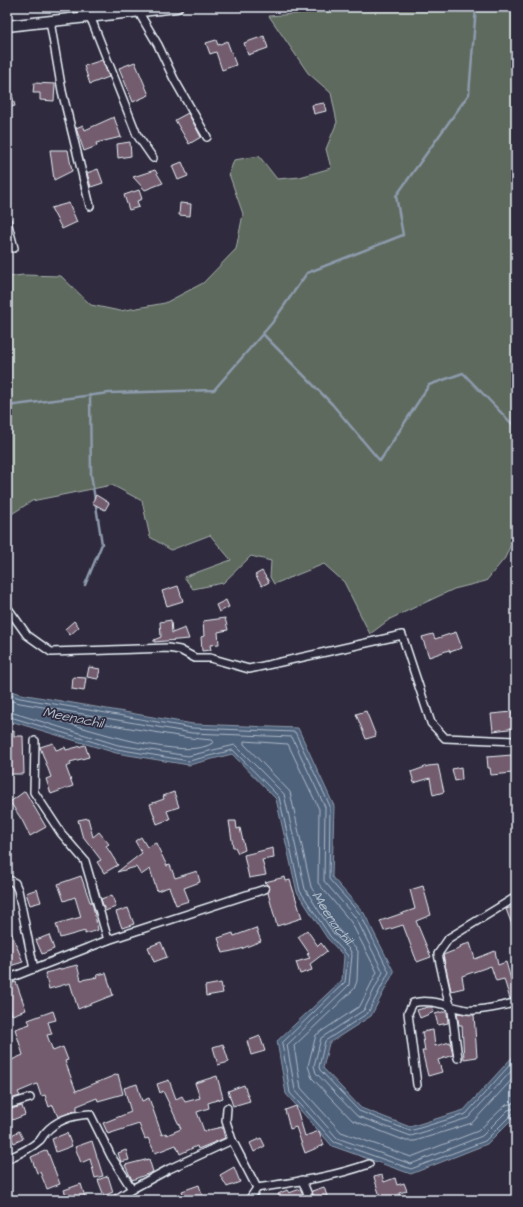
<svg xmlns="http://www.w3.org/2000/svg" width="523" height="1207" font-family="'Architects Daughter',sans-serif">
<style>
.green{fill:#5f6a5f;stroke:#a4aeac}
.water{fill:#50627b;stroke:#8d9bad}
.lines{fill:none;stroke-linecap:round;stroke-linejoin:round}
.shore{stroke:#abb8c6;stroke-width:1}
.stream{stroke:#8d9bad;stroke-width:2.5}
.building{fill:#735c6e;stroke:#e8f1f8}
.minor-casing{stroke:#e8f1f8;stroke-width:10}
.secondary-casing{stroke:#e8f1f8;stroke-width:13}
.minor{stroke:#2f2a3d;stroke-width:7}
.secondary{stroke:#2f2a3d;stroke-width:10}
.labels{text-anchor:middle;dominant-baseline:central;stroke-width:3.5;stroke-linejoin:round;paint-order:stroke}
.water-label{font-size:14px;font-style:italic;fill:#abb8c6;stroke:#2f2a3d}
</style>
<rect width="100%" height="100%" fill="#2f2a3d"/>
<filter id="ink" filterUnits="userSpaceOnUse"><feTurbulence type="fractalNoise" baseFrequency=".025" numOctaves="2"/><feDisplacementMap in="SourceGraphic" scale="8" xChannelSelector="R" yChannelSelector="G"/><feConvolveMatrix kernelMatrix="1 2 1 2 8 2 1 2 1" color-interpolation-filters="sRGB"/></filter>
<g filter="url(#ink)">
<path class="green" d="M381,7H516V518L512,542L505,558L486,581L454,589L390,619L370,634L344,582L324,564L274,584L270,577L271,561L251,556L223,583L193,589L184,577L231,560L210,535L171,550L150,537L142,501L112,485L32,501L7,517V277L23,275L61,276L91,305L120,311L165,303L203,283L236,249L243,214L229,174L234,160L259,156L277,179L300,177L331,168L326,149L337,122L331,93L308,73L269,16Z"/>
<path class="water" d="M7,690L21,694L193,724L298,728L334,806L332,877L364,913L394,972L371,1016L329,1043L323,1068L361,1108L410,1127L464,1110L516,1053V1115L487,1144L411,1174L332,1146L286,1094L277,1041L342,980L344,956L327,938L297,892L276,799L232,754L189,765L116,753L7,720Z"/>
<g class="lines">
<g class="shore">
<path d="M7,694L20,698L192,728L295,732L330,806L329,879L361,915L389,972L368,1013L325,1041L319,1067L320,1070L359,1111L410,1131L466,1114L516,1058"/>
<path d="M7,700L20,703L192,733L292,737L325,807L324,881L356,918L383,972L364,1010L321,1038L314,1066L316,1073L357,1116L411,1136L468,1118L516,1066"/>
<path d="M7,711L118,745L188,756L235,745L284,794L305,889L333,933L350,950L352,955L349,985L287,1045L295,1090L337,1138L411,1164L482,1136L508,1110L516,1108"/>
<path d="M7,716L117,749L189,761L233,750L279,797L300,891L330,936L348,956L345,982L282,1043L290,1093L334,1142L411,1169L485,1141L512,1114L516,1113"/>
<path d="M58,716L190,738L212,740L214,742C189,763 88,729 57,720L56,718Z"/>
<path id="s1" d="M516,1075L472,1123L415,1141H406L352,1120L312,1078L308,1066L316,1035L360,1006L377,972L351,922L318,883L319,809L288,744L244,741V744L290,792L311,887L338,929L358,951L357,981L354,989L294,1046L301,1088L341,1132L411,1157L478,1131L506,1105L516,1102"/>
</g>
<g class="stream">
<path d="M263,334L332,404L380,461L429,385L463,373L516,428"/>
<path d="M7,406L109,393L214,390L272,323L307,273L403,235L396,196L469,94L476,7"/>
<path d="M85,585L102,544L91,474L90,395"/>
</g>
</g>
<g class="building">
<path d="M264,36L268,48L248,55L244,43Z"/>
<path d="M216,40L218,45L227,41L236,65L222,70L216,52L210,54L206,43Z"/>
<path d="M102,60L109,77L90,84L84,66Z"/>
<path d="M135,62L149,95L133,102L119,68Z"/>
<path d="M34,83L55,84L54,101L40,100V93H33Z"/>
<path d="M9,84L15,106L7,108V85Z"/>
<path d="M324,103L326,111L314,114L312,105Z"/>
<path d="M188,113L201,137L189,144L175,120Z"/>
<path d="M114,117L121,137L96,143L97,146L84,151L76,128L83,125L85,130Z"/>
<path d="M130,142L131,156L118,158L117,144Z"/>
<path d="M50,150H68L72,171L54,180Z"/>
<path d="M182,162L188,176L178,180L172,166Z"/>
<path d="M98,169L103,183L91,187L87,173Z"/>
<path d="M155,170L163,183L145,190L133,177Z"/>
<path d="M139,190L142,199L137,201L139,207L129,210L124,195Z"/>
<path d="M69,203L77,222L62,229L51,208Z"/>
<path d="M180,203L191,204L190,216L179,215Z"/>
<path d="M96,495L109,503L105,510L92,503Z"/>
<path d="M262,571L269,582L262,586L255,575Z"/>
<path d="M178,586L183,601L167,606L162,591Z"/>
<path d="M226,600L229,607L219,612L216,605Z"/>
<path d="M225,618L228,630L218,632L219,644L210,645L211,650L202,651L201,637L204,636L203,621Z"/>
<path d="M171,620L172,633L185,628L189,639L154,642V640L161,637L160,622Z"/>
<path d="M74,621L79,627L70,635L65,629Z"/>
<path d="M456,632L462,648L450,652L449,650L429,657L422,637L433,634L435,639Z"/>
<path d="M89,667L100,669L98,679L87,677Z"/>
<path d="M73,677L86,678L84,691L72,689Z"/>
<path d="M366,711L376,736L366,739L356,714Z"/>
<path d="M512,712L513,719H516V728L493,731L491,714Z"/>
<path d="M14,731V736H23L24,774H7V732Z"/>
<path d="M53,743L56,750L65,747L66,750L85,745L89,757L70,762L71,765L66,767L73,786L51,794L46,779L51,777L40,747Z"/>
<path d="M512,755L513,773L491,775L490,768H488L487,757Z"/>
<path d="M438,765L444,792L433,795L430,778L414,783L411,772L428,766Z"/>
<path d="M461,767L462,779L455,781L452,769Z"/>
<path d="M25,791L46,827L30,836L22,820L10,802Z"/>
<path d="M174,792L179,807L167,811L170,819L157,824L150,804L164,799L163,796Z"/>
<path d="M88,818L93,837L99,832L109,844L106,846L118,865L104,873L97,862L101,860L82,835L78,820Z"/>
<path d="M229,821H236L237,829L240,828L245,850L238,853L235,847H233Z"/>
<path d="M141,837L147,847L156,843L167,866L170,865L175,878L197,871L200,882L184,888L189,901L176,905L169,887L157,891L150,869L141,875L136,867L117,872L142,853L135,841Z"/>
<path d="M273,848L274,858L262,860L266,875L249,878L244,855Z"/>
<path d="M81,876L90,902H92L98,930L85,934V931L60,938L56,924L81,917L75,897L64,901L58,884Z"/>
<path d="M285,877L286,881L290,880L302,918L277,926L268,893L270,888L265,882Z"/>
<path d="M423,886L431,915L416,921L431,957L417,962L403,925L384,931L380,921L415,909L410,890Z"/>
<path d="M37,889L41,902L30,905L26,893Z"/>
<path d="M112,895L116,907L105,911L101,899Z"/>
<path d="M513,907L516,916L515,933L506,909Z"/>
<path d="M128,908L134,924L122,928L116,912Z"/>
<path d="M7,922L23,962L7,967Z"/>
<path d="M256,928L261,941L241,949L223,953L218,938L233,933L234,936Z"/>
<path d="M307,930L318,946L321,943L327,951L310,964L312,970L300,974L296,962L310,958L307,954L309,953L298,937Z"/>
<path d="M49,935L54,949L42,954L36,940Z"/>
<path d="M161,942L167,957L154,962L148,947Z"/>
<path d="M470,943L475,959L495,951L498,965L506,962L516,997L510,999L504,979L496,981L491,966L462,976L464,988L451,991L443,955L461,948L460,946Z"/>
<path d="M77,965L81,980L98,977L97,975L106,973L113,995L78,1009L70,983L49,989L45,973Z"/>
<path d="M16,982L26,1010L12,1015L7,999V985Z"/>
<path d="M221,983L223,993L206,996L205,986Z"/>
<path d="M428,1007H432L434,1012L420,1018L417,1010Z"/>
<path d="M53,1011L56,1020L48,1022L52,1034L47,1035L53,1051L63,1047L68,1060L65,1061L76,1091L118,1074L123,1094L98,1101L97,1098L77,1106V1110L58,1117L53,1105L49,1107L45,1095L41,1096L37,1084L18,1092L20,1096L7,1100V1062L23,1055L15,1029L30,1024L28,1020Z"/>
<path d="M442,1012H447L448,1023L438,1025L435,1014Z"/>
<path d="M457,1013L474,1015L477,1057L464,1059L462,1025H459Z"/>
<path d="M433,1030L435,1046L450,1042L453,1055L438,1060L442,1072L428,1076L422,1051H425L422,1032Z"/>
<path d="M260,1036L265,1051L251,1055L247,1041Z"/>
<path d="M223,1044L229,1062L218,1065L213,1047Z"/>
<path d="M217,1076L223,1098L208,1103L209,1108L197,1112L204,1131L222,1127L225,1138L198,1149L197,1146L180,1154L176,1145L155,1153L148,1138L145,1139L139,1124L108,1134L103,1123L131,1112L124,1088L137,1084L142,1101L149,1098L162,1135L166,1133L167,1135L181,1129L163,1091L160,1093L157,1084L169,1080L176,1099L182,1096L185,1102L200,1098L195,1083Z"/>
<path d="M244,1085L250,1101L233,1106L228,1091Z"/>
<path d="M22,1106L25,1115L7,1122V1110Z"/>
<path d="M296,1106L305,1136L319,1131L324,1145L305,1153L296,1127L290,1129L285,1110Z"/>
<path d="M19,1131L23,1139L14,1143L10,1136Z"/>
<path d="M67,1133L72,1146L56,1152L52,1139Z"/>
<path d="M261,1138L265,1146L254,1152L250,1143Z"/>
<path d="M92,1141L103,1176L95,1178L90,1159L81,1163L75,1147Z"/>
<path d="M47,1150L60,1184L47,1189L40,1172L37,1173L31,1157Z"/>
<path d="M126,1150L129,1160L121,1162L118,1153Z"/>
<path d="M149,1159L153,1172L132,1180L125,1165Z"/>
<path d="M234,1167L240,1182L227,1187L220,1175Z"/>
<path d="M382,1175L384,1182L395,1178L397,1185L404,1183L407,1191L399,1193L401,1200H381L374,1177Z"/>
<path d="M108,1176L113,1192L104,1196L98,1180Z"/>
<path d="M81,1184L86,1200H68L64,1190Z"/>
<path d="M199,1185L204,1200H185L182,1191Z"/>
<path d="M324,1187L327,1196L315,1200L312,1191Z"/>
<path d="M300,1189L305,1200H273L279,1197L278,1194L287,1190L289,1193Z"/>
</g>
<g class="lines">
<defs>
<g id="minor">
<path d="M138,11L158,45L174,79L207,137"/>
<path d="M90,16L137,135L153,158"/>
<path d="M50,21L62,91L90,206"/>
<path d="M7,221L14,248"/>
<path d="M7,607L27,635L51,652L168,648L180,650L195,658H210L249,669L402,635L431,723L445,738L516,741"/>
<path d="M35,741L34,792L61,833L85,861L108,940"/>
<path d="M7,879L15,883L18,890L34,969"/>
<path d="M7,979L108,940L265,889"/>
<path d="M458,1058L452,1011L447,995L438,954L449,938L516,897"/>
<path d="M417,1085L408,1013L413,1003C431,998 449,1007 467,1010C478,1011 505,1006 516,1002"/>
<path d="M7,1105L30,1098"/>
<path d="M232,1140L257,1188C295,1182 333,1177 369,1164"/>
<path d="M7,1159C19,1154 30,1149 40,1140C42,1138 43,1135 45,1133C56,1120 74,1115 90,1114L111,1156L132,1189L115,1200"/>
<path d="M302,1180L310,1200"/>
<path d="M132,1189L169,1169L232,1140L226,1121L227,1108"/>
<path d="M249,1200L257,1188"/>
</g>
<path id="secondary" d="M7,26L177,7"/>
</defs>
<use href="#minor" class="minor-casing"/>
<use href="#secondary" class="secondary-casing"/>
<use href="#minor" class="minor"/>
<use href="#secondary" class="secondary"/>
</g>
</g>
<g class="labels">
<g class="water-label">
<text transform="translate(73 718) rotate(11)">Meenachil</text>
<text stroke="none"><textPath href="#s1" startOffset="887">Meenachil</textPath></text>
</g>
</g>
<rect width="523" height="1207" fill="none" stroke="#2f2a3d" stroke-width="24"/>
<rect x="12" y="12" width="499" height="1183" fill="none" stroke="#e8f1f8" stroke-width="1.5" filter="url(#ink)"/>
</svg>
